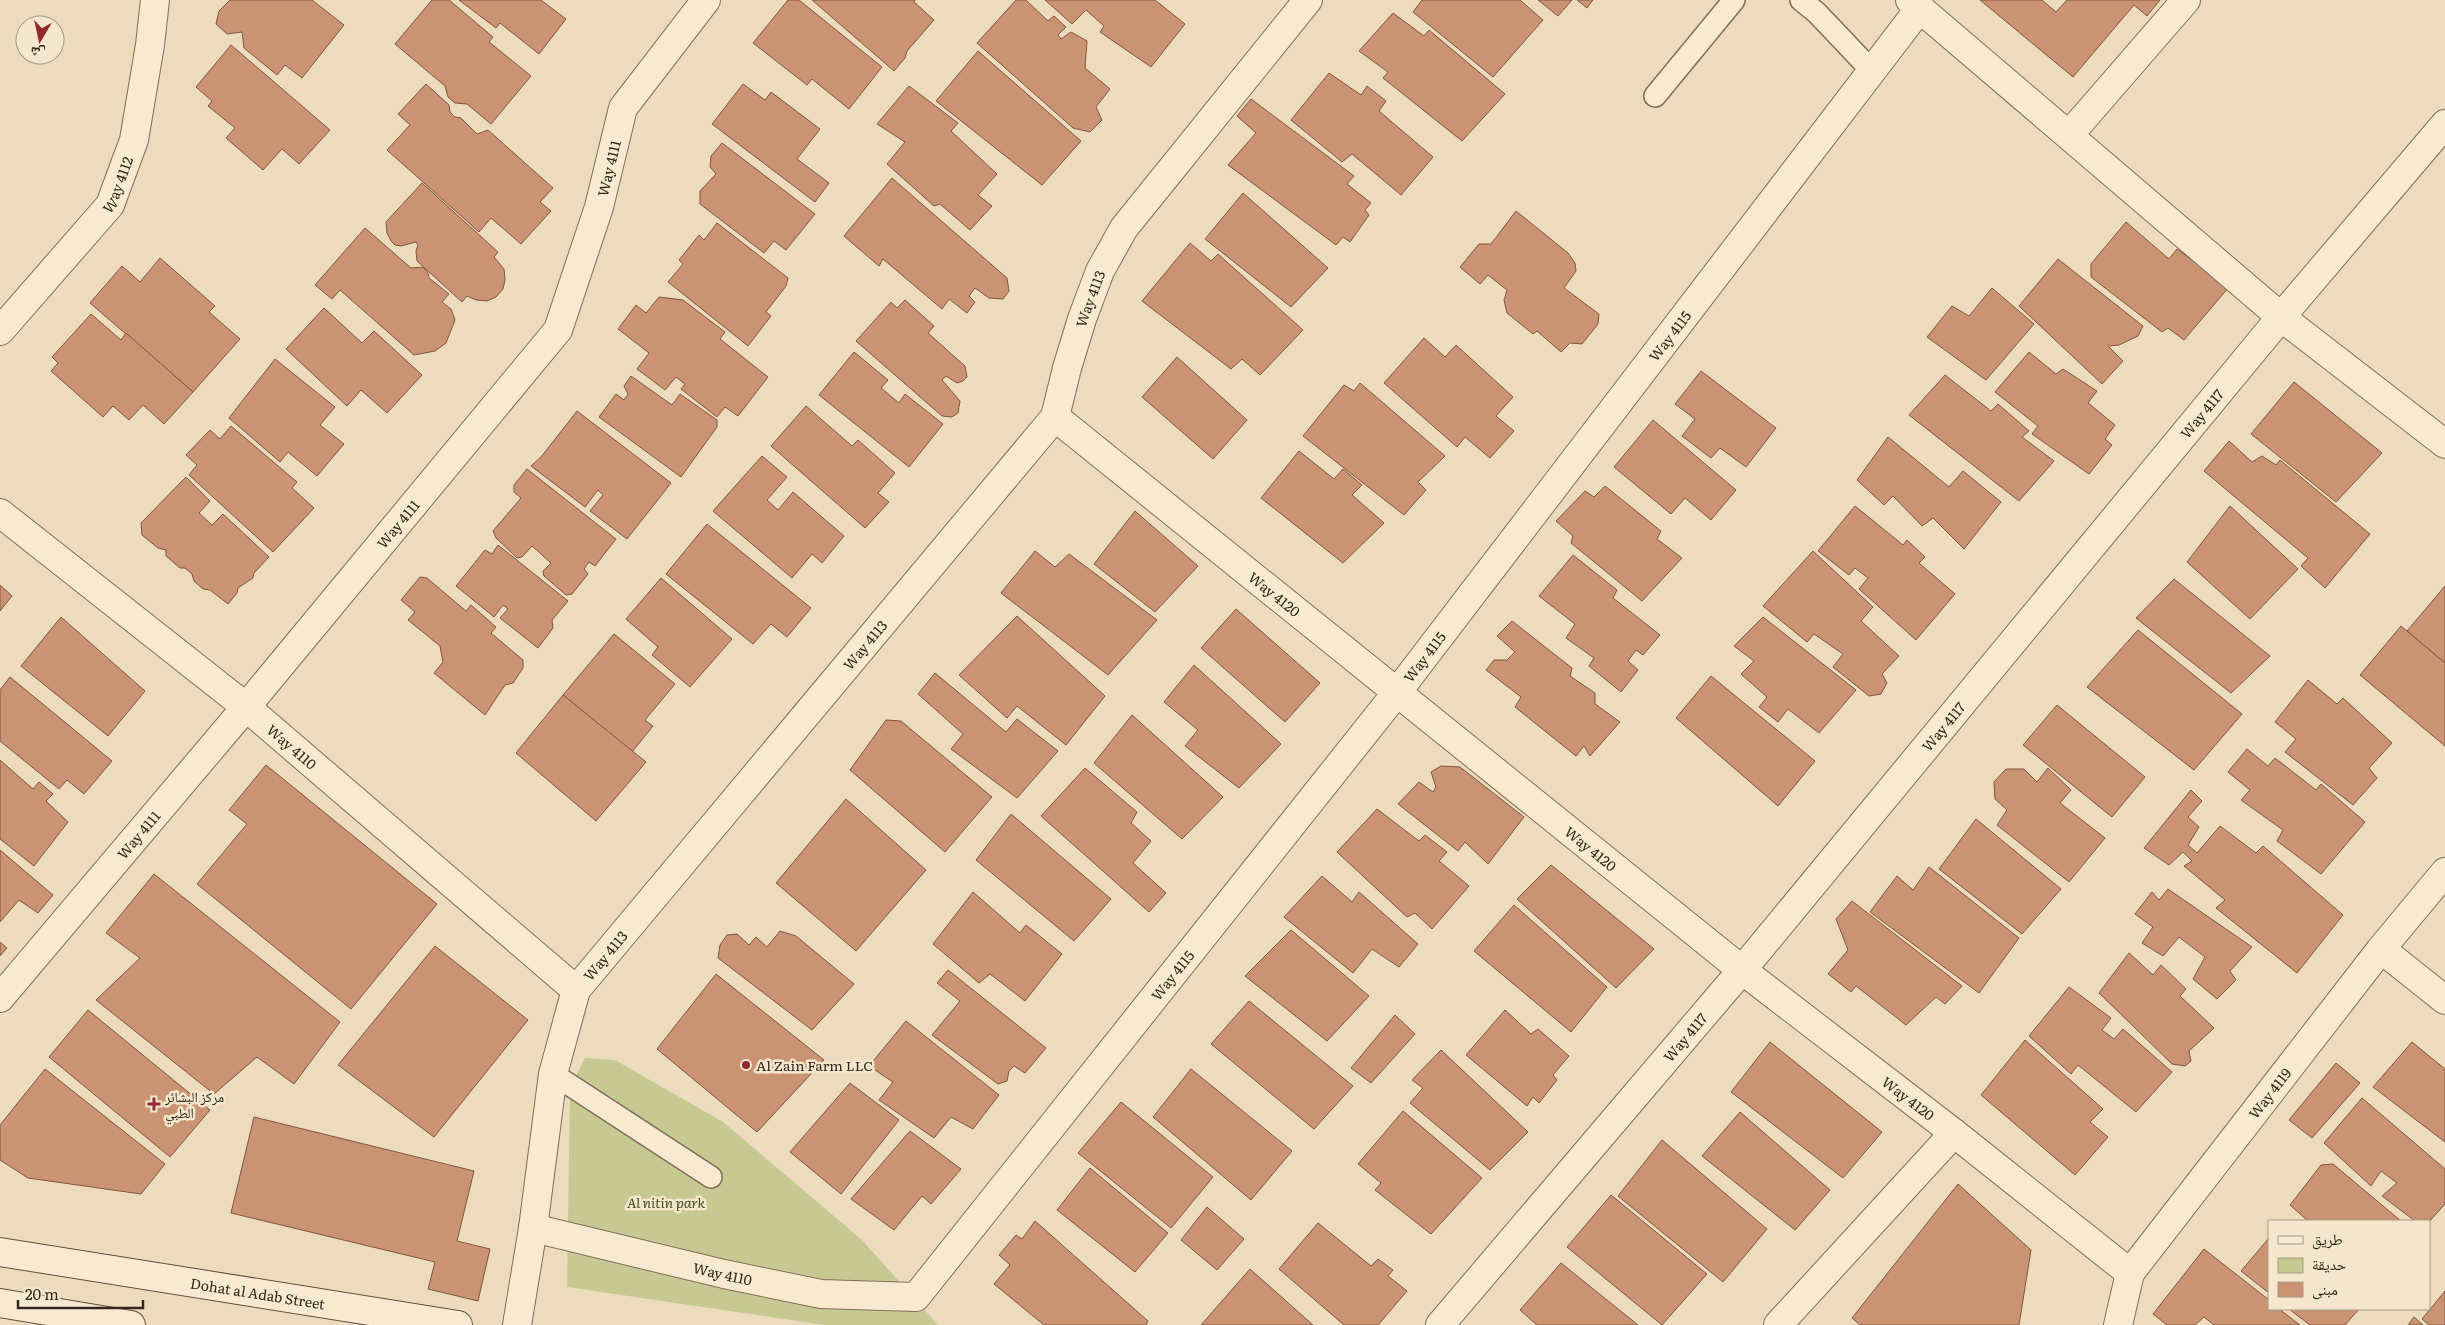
<svg xmlns="http://www.w3.org/2000/svg" width="2445" height="1325" font-family="Literata,'Noto Naskh Arabic',serif">
<style>
.green{fill:#c6ca92}
.building{fill:#ca9474;stroke:#82553e}
.lines{fill:none;stroke-linecap:round;stroke-linejoin:round}
.lane-casing{stroke:#846d57;stroke-width:24}
.street-casing{stroke:#846d57;stroke-width:30}
.secondary-casing{stroke:#654e3a;stroke-width:30}
.lane{stroke:#f8ead0;stroke-width:21}
.street{stroke:#f8ead0;stroke-width:28}
.secondary{stroke:#f8ead0;stroke-width:28}
.poi-dot{fill:#91292e;stroke:#f4e7cd;stroke-width:2}
.labels{text-anchor:middle;dominant-baseline:central;stroke-width:5;stroke-linejoin:round;paint-order:stroke}
.street-label{font-size:14px;fill:#33261b;stroke:#f4e7cd}
.poi-label{font-size:14px;fill:#33261b;stroke:#f4e7cd;text-anchor:start}
.park-label{font-size:14px;font-style:italic;fill:#464f22;stroke:#f4e7cd}
</style>
<rect width="100%" height="100%" fill="#ecdcbd"/>
<path class="green" d="M585,1058L615,1060L723,1122L862,1240L938,1325H825L567,1287L570,1087Z"/>
<g class="building">
<path d="M230,0H312L344,25L302,78L285,65L277,75L244,48L242,32L227,34L216,24L219,11Z"/>
<path d="M432,0H449L493,37L489,42L531,76L491,124L467,104L455,103L448,97L445,86L395,44Z"/>
<path d="M459,0H541L566,19L539,54L500,23L496,28Z"/>
<path d="M788,0H799L882,67L849,109L812,79L807,85L753,43Z"/>
<path d="M812,0H915L914,2L934,20L907,51L905,58L894,71Z"/>
<path d="M1016,0H1026L1048,21L1054,16L1066,27L1058,35L1061,39L1071,32L1087,41L1085,68L1110,89L1096,107L1102,120L1090,132L1073,128L977,43Z"/>
<path d="M1045,0H1155L1185,24L1151,67L1100,32L1104,26L1086,10L1072,24Z"/>
<path d="M1422,0H1520L1543,20L1493,77L1413,12Z"/>
<path d="M1538,0H1572L1558,16Z"/>
<path d="M1577,0H1593L1587,8Z"/>
<path d="M1980,0H2042L2056,12L2067,0H2160L2147,16L2134,5L2073,77Z"/>
<path d="M1393,13L1424,36L1429,30L1505,94L1462,141L1383,78L1388,72L1359,51Z"/>
<path d="M231,45L330,130L299,164L282,149L263,170L226,138L235,128L208,106L212,101L196,87Z"/>
<path d="M978,51L1081,141L1042,185L936,101Z"/>
<path d="M1329,73L1361,95L1367,86L1386,101L1379,111L1433,157L1401,195L1352,154L1342,162L1291,120Z"/>
<path d="M426,84L449,105L450,112L455,117L461,118L477,134L488,130L553,188L540,202L551,211L521,244L491,218L479,232L387,150L410,125L398,114Z"/>
<path d="M743,84L765,100L771,92L820,129L797,159L829,183L815,202L712,124Z"/>
<path d="M909,86L958,123L951,131L997,174L978,195L992,206L970,230L940,204L934,206L887,164L905,142L877,124Z"/>
<path d="M1251,99L1354,176L1347,184L1371,203L1365,210L1369,215L1350,242L1343,237L1336,245L1228,165L1256,133L1237,116Z"/>
<path d="M722,143L815,214L786,250L774,241L764,253L700,204V191L716,174L710,167L711,156Z"/>
<path d="M892,178L1007,278L1009,291L1003,299L989,298L975,288L969,296L975,302L967,313L949,299L942,309L883,259L879,266L844,236Z"/>
<path d="M422,183L498,252L494,257L504,269L505,280L503,289L496,297L487,301L476,300L467,296L462,302L417,261L416,251L418,245L416,242L401,246L395,245L391,241L387,233L386,222Z"/>
<path d="M1243,193L1328,268L1291,307L1205,239Z"/>
<path d="M1516,211L1568,253L1575,263L1576,271L1564,288L1599,314L1598,324L1582,344L1570,343L1561,352L1537,331L1533,334L1507,313L1504,300L1507,290L1488,275L1480,284L1460,267L1479,244H1491Z"/>
<path d="M2126,222L2169,259L2177,249L2229,287L2184,340L2168,328L2162,332L2091,277V264Z"/>
<path d="M717,223L788,278L786,286L766,312L771,316L748,346L668,282L683,264L679,260L699,235L704,240Z"/>
<path d="M365,228L411,268L423,267L428,273L429,278L449,294L442,302L451,309L455,320L446,343L435,351L414,355L340,290L332,299L315,285Z"/>
<path d="M1190,243L1211,261L1218,254L1303,330L1260,375L1242,359L1231,369L1142,301Z"/>
<path d="M160,258L215,306L209,312L240,339L193,392L90,303L122,266L140,282Z"/>
<path d="M2058,259L2143,326L2138,336L2119,345L2108,346L2123,361L2102,384L2019,306Z"/>
<path d="M1992,288L2034,324L1986,380L1927,337L1952,306L1969,316Z"/>
<path d="M659,297L683,300L725,332L720,339L768,377L738,416L725,407L717,417L681,389L685,384L676,377L665,390L637,369L649,353L618,329L636,305L646,313Z"/>
<path d="M905,300L934,326L928,333L965,366L967,377L963,381L957,383L946,376L942,380L960,401L958,413L952,417L942,416L856,341L891,302L897,308Z"/>
<path d="M324,308L362,343L374,331L422,375L387,413L361,390L347,406L286,349Z"/>
<path d="M91,314L121,340L126,333L193,392L164,424L143,405L129,420L113,406L103,417L51,371L58,363L52,357Z"/>
<path d="M1424,338L1445,357L1456,345L1513,397L1496,416L1514,431L1490,458L1465,437L1457,447L1384,383Z"/>
<path d="M854,352L888,380L881,388L899,403L905,394L943,424L909,467L819,395Z"/>
<path d="M2029,352L2056,374L2063,369L2097,391L2088,403L2115,425L2105,439L2112,445L2089,474L2032,434L2038,426L1995,392Z"/>
<path d="M1177,357L1247,420L1213,459L1142,397Z"/>
<path d="M275,359L335,407L320,425L344,444L317,476L288,452L280,462L229,418Z"/>
<path d="M1701,371L1776,428L1746,467L1720,448L1711,458L1682,436L1695,419L1675,404Z"/>
<path d="M1945,375L1991,411L1998,404L2029,431L2022,437L2054,461L2019,501L1909,415Z"/>
<path d="M631,376L672,405L680,394L717,420V427L681,477L599,417L616,394L624,400L628,394L624,386Z"/>
<path d="M2294,382L2382,453L2336,502L2251,434Z"/>
<path d="M1360,383L1445,456L1418,482L1426,490L1404,515L1303,436L1344,385L1354,391Z"/>
<path d="M806,406L852,446L858,440L895,473L878,493L889,502L865,528L771,446Z"/>
<path d="M577,411L671,483L627,539L590,511L603,495L598,490L585,507L531,466L541,457Z"/>
<path d="M1653,420L1736,490L1711,520L1685,498L1671,514L1614,467Z"/>
<path d="M231,426L297,482L292,488L314,508L273,552L189,475L197,465L186,455L210,430L220,439Z"/>
<path d="M1888,437L1949,487L1963,471L2001,502L1964,549L1933,518L1922,526L1893,496L1884,505L1857,480Z"/>
<path d="M2229,441L2252,462L2262,456L2276,465L2280,460L2370,534L2325,588L2301,566L2308,558L2204,471Z"/>
<path d="M1299,451L1334,479L1343,469L1362,485L1352,495L1384,523L1343,563L1261,498Z"/>
<path d="M762,456L787,477L767,500L778,510L793,492L844,536L822,563L812,554L792,578L713,511Z"/>
<path d="M527,469L616,539L595,566L589,562L584,569L588,574L572,594L566,595L544,576L543,571L551,563L532,546L522,557L517,558L496,538L493,531L521,498L514,492V485Z"/>
<path d="M186,477L210,501L199,513L212,525L223,514L269,557L254,573L253,578L238,588L237,593L228,604L210,590L203,589L194,581L192,574L185,568H180L166,556V550L158,548L142,535L141,523Z"/>
<path d="M1605,486L1661,531L1657,539L1682,558L1642,601L1571,543L1573,536L1556,521L1585,491L1594,497Z"/>
<path d="M1855,506L1903,545L1907,540L1925,557L1919,563L1955,594L1916,640L1859,589L1868,578L1855,568L1849,575L1818,551Z"/>
<path d="M2230,506L2298,569L2250,619L2187,562Z"/>
<path d="M1135,511L1198,566L1155,612L1094,564Z"/>
<path d="M707,524L811,608L787,637L771,624L753,644L666,574Z"/>
<path d="M498,545L568,601L552,620L553,628L538,648L500,618L508,609L503,605L494,617L456,586L485,550L492,554Z"/>
<path d="M1035,551L1055,567L1069,554L1157,620L1108,675L1001,593Z"/>
<path d="M1813,551L1873,607L1861,621L1899,656L1882,674L1887,683L1881,694L1869,696L1833,667L1843,654L1814,634L1807,642L1763,606Z"/>
<path d="M1573,555L1617,590L1613,598L1660,635L1643,655L1636,650L1628,661L1638,670L1621,692L1589,666L1594,658L1566,638L1575,624L1539,596Z"/>
<path d="M420,577L427,578L466,611L471,605L496,627L491,633L523,660V668L513,683L505,685L485,715L434,673L443,662L440,646L408,620L415,612L401,600Z"/>
<path d="M661,578L732,639L690,687L652,655L658,647L626,619Z"/>
<path d="M2174,579L2270,656L2231,693L2136,618Z"/>
<path d="M0,585L12,596L0,611Z"/>
<path d="M2445,586V663L2407,631Z"/>
<path d="M1236,609L1320,683L1285,722L1201,648Z"/>
<path d="M1017,616L1105,696L1066,745L1017,706L1007,718L959,675Z"/>
<path d="M61,617L145,691L108,736L21,666Z"/>
<path d="M1763,617L1856,690L1819,733L1788,709L1778,722L1759,707L1767,697L1741,674L1754,661L1734,646Z"/>
<path d="M1512,621L1572,668L1570,676L1595,693V704L1620,722L1590,756L1584,746L1576,756L1515,707L1521,697L1486,670L1494,660H1507L1515,652L1497,636Z"/>
<path d="M2401,626L2445,663V746L2360,675Z"/>
<path d="M2138,630L2242,714L2194,770L2087,687Z"/>
<path d="M614,634L675,684L645,720L653,726L632,752L563,695Z"/>
<path d="M1194,665L1281,744L1239,788L1185,746L1198,730L1164,702Z"/>
<path d="M935,673L1006,732L1017,719L1058,751L1017,798L951,749L963,734L918,694Z"/>
<path d="M1711,676L1815,761L1778,806L1676,718Z"/>
<path d="M10,677L112,761L84,794L67,780L59,789L0,741V690Z"/>
<path d="M2308,680L2337,704L2343,698L2392,743L2369,768L2377,778L2353,805L2285,752L2296,739L2275,722Z"/>
<path d="M563,695L646,762L596,821L516,753Z"/>
<path d="M2057,705L2145,777L2112,817L2023,745Z"/>
<path d="M1132,715L1223,797L1182,839L1094,763Z"/>
<path d="M886,720L901,721L992,797L945,852L850,770Z"/>
<path d="M2247,749L2268,766L2275,758L2316,790L2321,784L2365,822L2321,874L2277,841L2283,830L2241,800L2250,790L2228,772Z"/>
<path d="M0,760L33,789L39,782L53,794L46,801L68,822L34,866L0,839Z"/>
<path d="M266,765L437,904L351,1009L197,884L247,824L229,810Z"/>
<path d="M1441,766L1460,767L1524,817L1488,864L1465,842L1458,851L1398,804L1419,782L1433,792L1436,787L1431,772Z"/>
<path d="M1085,768L1137,812L1131,823L1151,841L1133,863L1166,893L1149,912L1041,816Z"/>
<path d="M2048,768L2071,790L2060,803L2105,838L2069,882L1997,825L2007,810L1995,799L1994,782L2006,769H2024L2037,782Z"/>
<path d="M2191,790L2202,801L2188,817L2199,827L2188,845L2197,853L2220,826L2256,853L2263,846L2343,915L2297,973L2216,908L2225,900L2184,866L2192,861L2183,852L2169,865L2144,848Z"/>
<path d="M846,799L926,870L856,951L776,883Z"/>
<path d="M1377,809L1419,841L1425,835L1447,852L1439,861L1469,886L1432,929L1415,913L1407,917L1337,852Z"/>
<path d="M1011,814L1111,899L1074,941L976,860Z"/>
<path d="M1976,819L2061,889L2022,934L1939,869Z"/>
<path d="M0,850L53,895L38,913L19,900L0,922Z"/>
<path d="M1551,865L1654,949L1616,988L1517,899Z"/>
<path d="M1929,867L2019,938L1979,993L1870,912L1897,876L1913,890Z"/>
<path d="M154,874L340,1022L294,1084L257,1057L214,1094L96,1000L140,958L106,933Z"/>
<path d="M1322,876L1352,902L1359,892L1418,944L1399,967L1372,949L1353,973L1284,917Z"/>
<path d="M2168,889L2252,947L2230,971L2236,980L2217,999L2193,979L2205,957L2179,937L2163,956L2142,943L2153,927L2135,914L2152,892L2159,900Z"/>
<path d="M973,892L1020,933L1026,925L1062,954L1025,1001L990,974L979,983L933,944Z"/>
<path d="M1852,901L1962,986L1945,1004L1936,997L1906,1025L1856,986L1851,992L1828,974L1848,950L1836,919Z"/>
<path d="M1514,905L1607,987L1571,1032L1474,951Z"/>
<path d="M1291,930L1369,996L1327,1041L1245,976Z"/>
<path d="M780,931L796,936L854,984L812,1030L718,958L720,945L727,935L737,934L749,945L756,937L767,947Z"/>
<path d="M0,942L7,948L0,956Z"/>
<path d="M435,946L528,1020L434,1137L338,1065Z"/>
<path d="M2129,953L2153,975L2161,965L2186,989L2180,996L2214,1028L2189,1051L2191,1061L2185,1066L2172,1064L2099,993Z"/>
<path d="M948,970L1046,1048L1025,1073L1014,1066L1009,1071L1007,1081L998,1084L932,1035L960,1001L937,983Z"/>
<path d="M716,974L824,1060L757,1132L657,1049Z"/>
<path d="M2069,987L2111,1018L2102,1030L2114,1039L2123,1029L2172,1072L2136,1112L2078,1065L2071,1074L2029,1036Z"/>
<path d="M1249,1001L1353,1086L1314,1129L1211,1044Z"/>
<path d="M88,1010L210,1110L170,1157L49,1057Z"/>
<path d="M1505,1010L1531,1034L1538,1029L1569,1056L1553,1075L1557,1080L1539,1103L1533,1097L1527,1106L1466,1055Z"/>
<path d="M1395,1015L1415,1034L1371,1083L1351,1068Z"/>
<path d="M906,1021L999,1095L973,1129L951,1117L934,1138L879,1100L893,1082L869,1066Z"/>
<path d="M2025,1040L2103,1109L2090,1122L2108,1137L2075,1175L1981,1095Z"/>
<path d="M1770,1042L1882,1132L1843,1178L1731,1092Z"/>
<path d="M2412,1042L2445,1069V1142L2373,1087Z"/>
<path d="M1441,1050L1528,1132L1490,1170L1410,1103L1423,1088L1412,1080Z"/>
<path d="M2336,1063L2360,1083L2312,1138L2289,1120Z"/>
<path d="M45,1069L165,1164L141,1194L28,1178L0,1160V1125Z"/>
<path d="M1191,1069L1292,1151L1251,1200L1153,1117Z"/>
<path d="M850,1083L899,1120L841,1194L790,1152Z"/>
<path d="M2362,1098L2445,1169V1204L2429,1222L2415,1221L2382,1196L2397,1183L2381,1171L2371,1186L2324,1143Z"/>
<path d="M1121,1102L1213,1177L1171,1228L1078,1153Z"/>
<path d="M1403,1111L1482,1178L1431,1234L1375,1190L1381,1183L1358,1164Z"/>
<path d="M1740,1112L1830,1190L1795,1230L1702,1156Z"/>
<path d="M254,1117L474,1171L457,1241L490,1249L478,1301L428,1289L435,1262L231,1213Z"/>
<path d="M910,1131L961,1169L931,1204L922,1196L894,1230L851,1199Z"/>
<path d="M1662,1140L1767,1229L1723,1282L1618,1196Z"/>
<path d="M2333,1164L2401,1221H2308L2290,1205L2321,1165Z"/>
<path d="M1090,1168L1168,1233L1135,1272L1057,1210Z"/>
<path d="M1958,1184L2031,1250L2019,1325H1860L1852,1318Z"/>
<path d="M1611,1195L1707,1274L1662,1325L1567,1247Z"/>
<path d="M1207,1207L1244,1239L1217,1270L1181,1240Z"/>
<path d="M1035,1221L1148,1321L1146,1325H1044L994,1284L1010,1265L999,1255L1016,1235L1022,1239Z"/>
<path d="M1318,1223L1371,1266L1378,1259L1393,1270L1388,1276L1407,1291L1378,1325H1344L1279,1269Z"/>
<path d="M2269,1238V1293L2241,1271Z"/>
<path d="M2204,1249L2269,1300V1309H2279L2300,1325H2214L2204,1317L2195,1325H2167L2153,1314Z"/>
<path d="M1561,1263L1638,1325H1537L1520,1310Z"/>
<path d="M1250,1269L1313,1325H1201Z"/>
<path d="M2445,1291V1325H2429L2422,1319Z"/>
<path d="M2289,1309H2359L2345,1325H2310Z"/>
<path d="M2414,1317L2423,1325H2408Z"/>
</g>
<g class="lines">
<defs>
<g id="lane">
<path d="M1801,0L1817,13L1871,70"/>
<path d="M1655,96L1734,0"/>
<path d="M553,1074L711,1177"/>
</g>
<g id="street">
<path d="M1910,0L2281,317L2445,444"/>
<path d="M2069,135L2186,0"/>
<path id="s1" d="M0,331L110,205L134,140L150,45L155,0"/>
<path id="s2" d="M1055,417L1742,970L1954,1133L2130,1273"/>
<path id="s3" d="M0,513L246,707L576,990"/>
<path d="M2381,949L2445,1000"/>
<path id="s4" d="M0,998L246,707L558,330L599,207L623,108L706,0"/>
<path id="s5" d="M533,1228L724,1274L821,1294L916,1297L1398,691L1920,8"/>
<path id="s6" d="M517,1325L533,1228L553,1074L576,990L1055,417L1067,368L1082,319L1100,271L1124,228L1308,0"/>
<path id="s7" d="M1440,1325L1742,970L2281,317L2445,124"/>
<path d="M1778,1325L1954,1133"/>
<path id="s8" d="M2118,1325L2130,1273L2381,949L2445,872"/>
</g>
<g id="secondary">
<path id="s9" d="M0,1252L458,1325"/>
<path d="M0,1303L131,1325"/>
</g>
</defs>
<use href="#lane" class="lane-casing"/>
<use href="#street" class="street-casing"/>
<use href="#secondary" class="secondary-casing"/>
<use href="#lane" class="lane"/>
<use href="#street" class="street"/>
<use href="#secondary" class="secondary"/>
</g>
<g class="poi-dot">
<circle cx="746" cy="1065" r="5"/>
<path d="M151.5 1096.5h5v5h5v5h-5v5h-5v-5h-5v-5h5z"/>
</g>
<g class="labels">
<g class="street-label">
<text stroke="none"><textPath href="#s4" startOffset="1040">Way 4111</textPath></text>
<text stroke="none"><textPath href="#s1" startOffset="189">Way 4112</textPath></text>
<text stroke="none"><textPath href="#s6" startOffset="1211">Way 4113</textPath></text>
<text stroke="none"><textPath href="#s5" startOffset="1612">Way 4115</textPath></text>
<text stroke="none"><textPath href="#s7" startOffset="1188">Way 4117</textPath></text>
<text stroke="none"><textPath href="#s4" startOffset="619">Way 4111</textPath></text>
<text stroke="none"><textPath href="#s2" startOffset="282">Way 4120</textPath></text>
<text stroke="none"><textPath href="#s6" startOffset="791">Way 4113</textPath></text>
<text stroke="none"><textPath href="#s5" startOffset="1208">Way 4115</textPath></text>
<text stroke="none"><textPath href="#s7" startOffset="782">Way 4117</textPath></text>
<text stroke="none"><textPath href="#s3" startOffset="374">Way 4110</textPath></text>
<text stroke="none"><textPath href="#s4" startOffset="214">Way 4111</textPath></text>
<text stroke="none"><textPath href="#s2" startOffset="688">Way 4120</textPath></text>
<text stroke="none"><textPath href="#s6" startOffset="386">Way 4113</textPath></text>
<text stroke="none"><textPath href="#s5" startOffset="802">Way 4115</textPath></text>
<text stroke="none"><textPath href="#s7" startOffset="378">Way 4117</textPath></text>
<text stroke="none"><textPath href="#s8" startOffset="281">Way 4119</textPath></text>
<text stroke="none"><textPath href="#s2" startOffset="1092">Way 4120</textPath></text>
<text stroke="none"><textPath href="#s5" startOffset="195">Way 4110</textPath></text>
<text stroke="none"><textPath href="#s9" startOffset="261">Dohat al Adab Street</textPath></text>
</g>
<g class="poi-label">
<text x="756" y="1065">Al Zain Farm LLC</text>
<text x="165" y="1096">مركز البشائر<tspan x="165" dy="16">الطبي</tspan></text>
</g>
<g class="park-label">
<text x="666" y="1202">Al nitin park</text>
</g>
</g>
<rect x="2268" y="1220" width="162" height="90" fill="#f4e7cd" stroke="#a79a86"/>
<rect x="2278" y="1236" width="25" height="8" fill="#f8ead0" stroke="#a79a86"/>
<text x="2312" y="1245" font-size="15" fill="#33261b">طريق</text>
<rect x="2278" y="1258" width="25" height="15" fill="#c6ca92" stroke="#a79a86"/>
<text x="2312" y="1270" font-size="15" fill="#33261b">حديقة</text>
<rect x="2278" y="1282" width="25" height="15" fill="#ca9474" stroke="#a79a86"/>
<text x="2312" y="1295" font-size="15" fill="#33261b">مبنى</text>
<g transform="translate(40 40) rotate(189)"><circle r="24" fill="#f4e7cd" stroke="#a79a86"/>
<path d="M0-4L9 19L0 12L-9 19Z" fill="#91292e"/>
<text y="-8" font-size="14" font-weight="bold" text-anchor="middle" fill="#33261b">ش</text>
</g>
<path d="M18 1300v8h125v-8" fill="none" stroke="#33261b" stroke-width="2.5"/>
<text x="25" y="1300" font-size="15" fill="#33261b" stroke="#f4e7cd" stroke-width="4" paint-order="stroke">20 m</text>
</svg>
